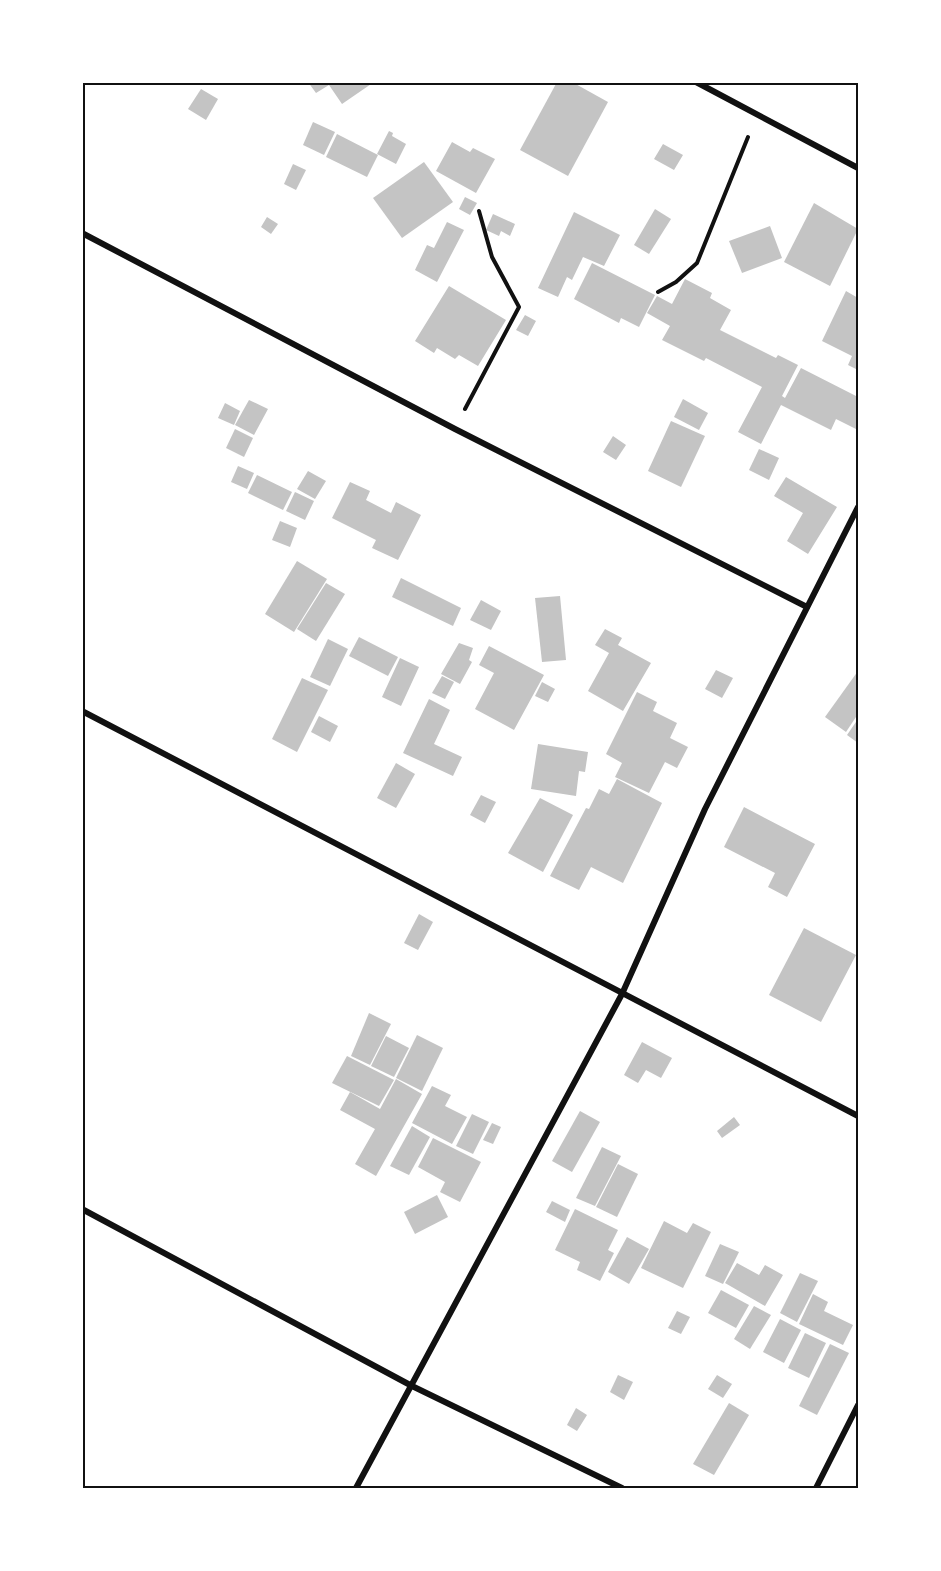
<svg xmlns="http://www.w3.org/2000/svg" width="941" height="1571" font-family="Inter,sans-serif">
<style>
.building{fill:#c4c4c4}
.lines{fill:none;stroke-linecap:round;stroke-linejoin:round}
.path{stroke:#111;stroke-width:4}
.minor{stroke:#111;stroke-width:6}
.neatline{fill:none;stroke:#111;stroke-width:2}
</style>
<rect width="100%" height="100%" fill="#fff"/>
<g class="building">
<path d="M308,82H374L342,104L329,85L316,93Z"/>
<path d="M557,82H572L608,102L568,176L520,150Z"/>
<path d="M201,89L218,99L206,120L188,109Z"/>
<path d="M313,122L335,132L324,155L303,145Z"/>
<path d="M389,131L393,133L392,136L406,144L396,164L377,154Z"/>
<path d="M337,134L378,155L367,177L326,157Z"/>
<path d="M452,142L470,152L473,148L495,159L476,193L436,171Z"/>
<path d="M663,144L683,155L674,170L654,159Z"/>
<path d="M424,162L453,202L402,238L373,198Z"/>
<path d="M293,164L306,170L296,190L284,184Z"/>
<path d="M465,197L477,203L470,215L459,209Z"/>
<path d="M814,203L858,229L830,286L784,262Z"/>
<path d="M655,209L671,219L649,254L634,245Z"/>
<path d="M574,212L620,235L604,266L583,257L572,280L567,277L558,297L538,288Z"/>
<path d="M493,214L515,224L510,236L501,231L499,236L486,230Z"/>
<path d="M267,217L278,224L271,234L261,227Z"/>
<path d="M447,222L464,230L437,282L415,270L427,245L434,248Z"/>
<path d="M770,226L782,258L742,273L729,241Z"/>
<path d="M592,263L655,295L639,327L621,318L619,323L574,299Z"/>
<path d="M685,279L712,293L710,298L731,310L720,330L776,358L778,355L798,365L782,396L785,398L801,368L858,397V430L836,419L831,430L781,405L761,444L738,432L762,387L706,358L704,361L662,340L670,326L647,313L657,296L672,304Z"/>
<path d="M449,286L506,320L478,366L459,355L455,359L437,348L434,353L415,341Z"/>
<path d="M846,291L858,298V370L848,365L852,356L822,341Z"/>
<path d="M525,315L536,321L528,336L516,330Z"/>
<path d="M683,399L708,413L699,430L674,417Z"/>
<path d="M249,400L268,409L254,435L235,425Z"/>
<path d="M225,403L240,411L234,425L218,418Z"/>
<path d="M671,421L705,436L681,487L648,471Z"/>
<path d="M235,429L253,438L244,457L226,448Z"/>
<path d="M613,436L626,445L616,460L603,452Z"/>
<path d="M759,449L779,458L769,480L749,470Z"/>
<path d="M238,466L254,473L247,489L231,482Z"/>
<path d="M308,471L326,481L315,499L297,489Z"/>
<path d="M257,475L292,492L283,510L248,493Z"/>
<path d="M786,477L837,507L808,554L787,541L803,513L774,496Z"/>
<path d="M350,482L370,491L366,500L391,513L396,502L421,515L398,560L372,548L376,540L332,518Z"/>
<path d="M295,492L314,501L305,520L286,511Z"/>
<path d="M280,521L297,528L290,547L272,540Z"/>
<path d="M297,561L327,579L294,632L265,614Z"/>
<path d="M401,578L461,608L453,626L392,597Z"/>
<path d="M326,583L345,594L316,641L297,629Z"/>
<path d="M560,596L566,660L542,662L535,598Z"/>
<path d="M481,600L501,611L491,630L470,620Z"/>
<path d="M605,629L622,638L618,645L651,663L623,711L588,691L609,653L595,645Z"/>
<path d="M359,637L398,657L388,676L349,656Z"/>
<path d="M328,639L348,649L330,686L310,677Z"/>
<path d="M459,643L473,648L469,660L472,662L460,684L441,674Z"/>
<path d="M489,646L544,675L514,730L475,709L494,673L479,665Z"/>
<path d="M400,658L419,667L401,706L382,697Z"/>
<path d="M716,670L733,678L722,698L705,689Z"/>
<path d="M858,671V714L846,732L825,717Z"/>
<path d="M442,676L454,682L445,699L432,693Z"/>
<path d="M302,678L328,690L297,752L272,739Z"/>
<path d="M542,682L555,689L548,702L535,696Z"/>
<path d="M637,692L657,702L653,711L677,723L670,738L688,747L677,768L665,762L649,793L615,777L622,763L606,754Z"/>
<path d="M429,699L450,710L434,744L462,757L453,776L403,753Z"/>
<path d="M319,716L338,726L330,742L311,732Z"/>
<path d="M858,719V743L847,735Z"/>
<path d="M538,744L588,752L585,772L579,771L576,796L531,789Z"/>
<path d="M396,763L415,774L396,808L377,798Z"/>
<path d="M617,779L662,803L623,883L591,867L579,890L550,876L586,808L589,809L599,789L609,794Z"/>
<path d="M481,795L496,802L485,823L470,815Z"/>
<path d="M540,798L573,815L543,872L508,853Z"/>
<path d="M744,807L815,844L787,897L768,887L775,873L724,847Z"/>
<path d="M419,914L433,922L418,950L404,943Z"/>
<path d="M804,928L856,955L821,1022L769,995Z"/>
<path d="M369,1013L391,1024L370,1065L351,1056Z"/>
<path d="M417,1035L443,1048L422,1091L396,1078Z"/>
<path d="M386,1036L409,1048L394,1077L371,1066Z"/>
<path d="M642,1042L672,1058L661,1078L646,1070L638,1083L624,1075Z"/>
<path d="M347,1056L394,1080L379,1106L332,1083Z"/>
<path d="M396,1079L422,1094L376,1176L355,1164L375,1129L340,1110L350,1092L380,1109Z"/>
<path d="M432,1086L451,1095L445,1106L467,1117L452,1144L412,1123Z"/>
<path d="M580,1111L600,1122L572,1172L552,1161Z"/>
<path d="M472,1114L489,1122L473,1154L456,1146Z"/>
<path d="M734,1117L740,1125L722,1138L717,1131Z"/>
<path d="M492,1123L501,1127L493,1144L483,1140Z"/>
<path d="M412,1126L430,1137L409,1175L390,1166Z"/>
<path d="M433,1138L481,1162L460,1202L440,1192L445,1182L418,1167Z"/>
<path d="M602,1147L621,1156L595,1206L576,1198Z"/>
<path d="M618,1164L638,1174L617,1217L596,1207Z"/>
<path d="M437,1195L448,1217L415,1234L404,1212Z"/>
<path d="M552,1201L570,1210L565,1222L546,1212Z"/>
<path d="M575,1209L618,1230L608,1250L614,1253L600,1281L577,1270L580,1262L555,1250Z"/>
<path d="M664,1221L687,1233L693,1223L711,1232L683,1288L641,1268Z"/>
<path d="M627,1237L649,1249L629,1284L608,1272Z"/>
<path d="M720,1244L739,1252L723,1284L705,1276Z"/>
<path d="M737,1263L759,1275L765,1265L783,1275L765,1306L725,1283Z"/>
<path d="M800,1273L818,1281L797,1322L780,1313Z"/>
<path d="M721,1290L749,1305L736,1328L708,1313Z"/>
<path d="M813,1294L828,1302L824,1311L853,1325L843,1345L799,1324Z"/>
<path d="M754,1306L771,1315L750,1349L734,1339Z"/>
<path d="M677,1311L690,1317L681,1334L668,1328Z"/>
<path d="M780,1319L801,1330L784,1363L763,1352Z"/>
<path d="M805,1333L826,1343L809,1378L788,1368Z"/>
<path d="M830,1344L849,1353L817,1415L799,1406Z"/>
<path d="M618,1375L633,1382L624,1400L610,1392Z"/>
<path d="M717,1375L732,1384L723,1398L708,1389Z"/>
<path d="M729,1403L749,1415L714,1475L693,1464Z"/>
<path d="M576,1408L587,1415L577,1431L567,1425Z"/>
</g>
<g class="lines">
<g class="path">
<path d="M658,292L676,282L697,263L748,137"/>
<path d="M465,409L519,307L492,257L479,211"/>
</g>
<g class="minor">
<path d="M696,82L858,168"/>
<path d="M82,233L455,429L807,607"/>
<path d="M82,711L858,1116"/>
<path d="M82,1209L412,1386L622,1488"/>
<path d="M356,1488L622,994L705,809L858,507"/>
<path d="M816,1488L858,1405"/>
</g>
</g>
<rect width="941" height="1571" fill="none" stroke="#ffffff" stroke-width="168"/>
<rect x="84" y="84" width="773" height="1403" class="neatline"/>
</svg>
